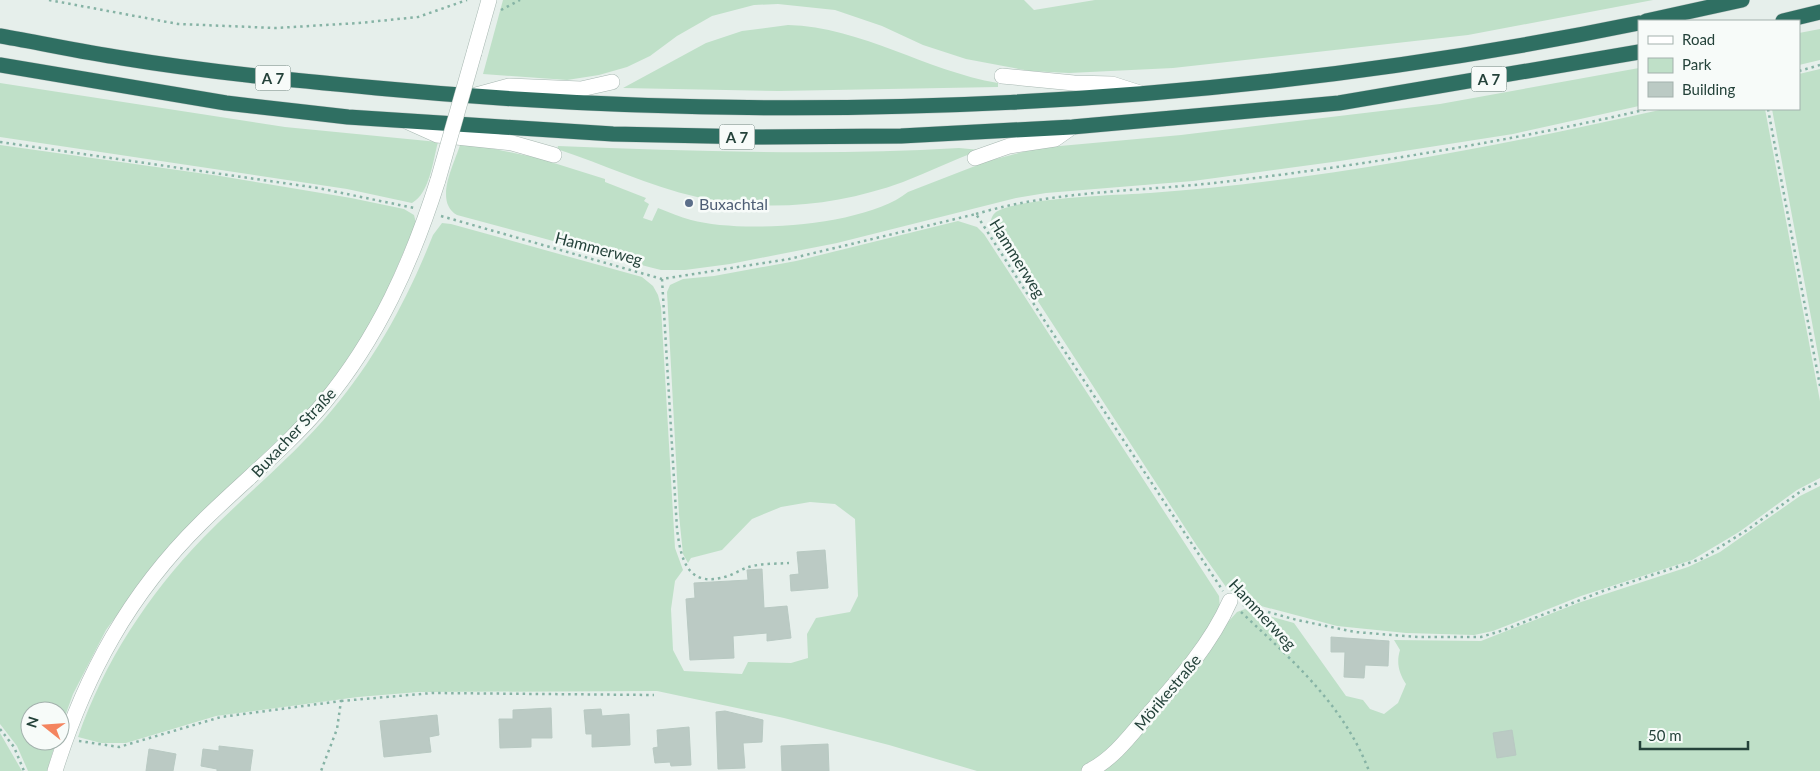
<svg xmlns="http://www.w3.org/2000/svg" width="1820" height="771" font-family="Lato,sans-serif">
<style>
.green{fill:#bfe0c8}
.building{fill:#bbcac4;stroke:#b8c9c2}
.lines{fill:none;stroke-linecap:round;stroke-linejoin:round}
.minor-casing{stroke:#a8b8b2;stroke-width:16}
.highway-casing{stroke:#c2cac8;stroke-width:16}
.path{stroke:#86b3a5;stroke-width:2.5;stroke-dasharray:2.5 4;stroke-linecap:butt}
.minor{stroke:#fff;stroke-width:15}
.highway{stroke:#2f6f62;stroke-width:15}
.minor-bridge-casing{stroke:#a8b8b2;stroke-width:16;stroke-linecap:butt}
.minor-bridge{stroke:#fff;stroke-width:15}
.service-dot{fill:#5c6f8a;stroke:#f7fbf9;stroke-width:2}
.labels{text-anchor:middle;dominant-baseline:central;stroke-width:5;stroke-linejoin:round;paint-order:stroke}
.shield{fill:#f7fbf9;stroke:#637a73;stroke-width:1}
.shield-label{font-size:15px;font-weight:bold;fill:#24423a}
.service-label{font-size:16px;fill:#4e5e75;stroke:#f7fbf9;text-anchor:start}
.street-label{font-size:16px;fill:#24423a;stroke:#f7fbf9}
</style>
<rect width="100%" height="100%" fill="#e6efeb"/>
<g class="green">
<path d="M503,0H1024L1034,10L1095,0H1653L1468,35L1173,68L1069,73L1030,71L966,59L923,45L882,26L835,10L778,4L754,5L712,16L677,36L650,56L627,67L599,75L567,80L483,74Z"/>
<path d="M788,25C862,27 926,71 998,83V87L778,91L623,88L706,43L742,31Z"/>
<path d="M1820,29V60L1799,65V33Z"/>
<path d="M1639,68V106L1513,134L1340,161L1193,181L1046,193L1016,198L837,243L730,264L685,270H661L649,267L457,215C433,201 455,163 461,142L538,158L605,179V182L646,198L644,201L649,204L643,218L652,221L658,208C669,212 680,217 691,220C743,234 866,226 908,192L988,161L1038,148L1181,135L1440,104Z"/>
<path d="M1820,69V365L1772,109H1799V74Z"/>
<path d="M0,83L285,127L438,142C433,160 430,193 412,203L347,189L0,137Z"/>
<path d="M1664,109H1765L1820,401V478L1797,490L1739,532L1692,560L1581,596L1493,631L1474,635L1406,633L1337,626L1261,606L1244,600L1226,587L1197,546L991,229C990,222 991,216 996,212C1017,198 1120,195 1150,193C1323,180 1495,147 1664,109Z"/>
<path d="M0,145L220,176L351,198L404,209L414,215L416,223L377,314L333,381L298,421L181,533L155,563L106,630L73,694L60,730V711H30V741H56L47,771H28L17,746L0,724Z"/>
<path d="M558,146C692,151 825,156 959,148L980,150C954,160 928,172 903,182C837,206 765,213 697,197C649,186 603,164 557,149Z"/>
<path d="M958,221L977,227L984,234L1219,596L1220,610L1163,694L1091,766L1081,771H977L889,745L784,718L657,691L419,692L358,697L216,716L126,743H101L78,737C104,662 148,595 203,538C246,494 293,457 332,410C376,358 408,298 433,235L442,223L451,224L642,277L653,286L658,295L661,307L675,548L683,570L675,581L671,609L673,650L684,671L742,674L748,662L791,663L808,658L807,634L816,618L850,612L858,596L855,519L835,504L810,502L781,507L752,519L722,550L691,558L688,563L683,554L679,515L667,292L670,285L683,279L714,276L796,261Z"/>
<path d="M1820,486V771H1093L1237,612L1245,609L1294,623L1346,696L1363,700L1370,709L1384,714L1398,703L1406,684C1399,673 1396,663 1400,650L1394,640L1481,641L1578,603L1688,567L1720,552L1800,496Z"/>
<path d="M0,733L22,771H0Z"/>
</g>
<g class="building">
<path d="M825,550L828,588L791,591L790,575L799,574L797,552Z"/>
<path d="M762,569L764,608L787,606L791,638L767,641V633L733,636L734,658L690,660L686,599L695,598L694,583L748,580L747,570Z"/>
<path d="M1331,637L1389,641L1388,666L1365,665L1364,678L1344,677L1345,652H1331Z"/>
<path d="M551,708L552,738H531V747L500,748L499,719H513V710Z"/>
<path d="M601,709L602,716L629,714L630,745L592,747V734H586L584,710Z"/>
<path d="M725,711L763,720L762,742L743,743L745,768L718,769L716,712Z"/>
<path d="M437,715L439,735L429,737L431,752L384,757L380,721Z"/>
<path d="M689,727L691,765L671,766L670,762L655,763L653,748L658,747L657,730Z"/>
<path d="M1512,730L1516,755L1497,758L1493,733Z"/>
<path d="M828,744L829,771H782L781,746Z"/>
<path d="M219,746L253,750L250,771H217V769L201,766L203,749L219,751Z"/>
<path d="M149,749L176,754L173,771H146Z"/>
</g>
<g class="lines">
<defs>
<g id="minor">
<path d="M474,53L489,0"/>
<path d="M1002,76L1074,83L1112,84L1140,93"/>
<path d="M476,95L509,86L581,89L612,82"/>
<path d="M408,122L437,135L512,143L554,155"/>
<path d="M975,158L1009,146L1055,139L1072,127"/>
<path d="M55,771C85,675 129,594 201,523C241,483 286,448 323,404C378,338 412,262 438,180"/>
<path d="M1089,771C1113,759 1130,736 1147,716C1179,680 1211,644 1230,601"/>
</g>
<g id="highway">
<path d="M1646,21L1742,0"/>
<path d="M1783,21L1820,12"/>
<path d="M0,36C41,43 81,52 122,58C207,72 292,80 377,88C798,128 1225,108 1639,23"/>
<path d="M0,65L226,103L348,117L613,134L756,137L901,136L1072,127L1339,103L1639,52"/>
</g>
</defs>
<use href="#minor" class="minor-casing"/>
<use href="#highway" class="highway-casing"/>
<g class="path">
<path d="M49,0L178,24L276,28L359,23L418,17L467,0"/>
<path d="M501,10L520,0"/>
<path d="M1799,71L1820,65"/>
<path d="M1768,109L1820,386"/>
<path d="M0,142L318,188L414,208"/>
<path d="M976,214C1060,189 1145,192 1231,181C1371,164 1511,141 1648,109"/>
<path d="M441,216L662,279L789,259L976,214L1046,323L1223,591"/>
<path d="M662,279L677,529C681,561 688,589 728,576C734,574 740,570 746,568C759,563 775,564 789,563"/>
<path d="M1243,605L1297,620L1355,632L1418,637H1481L1504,630L1603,591L1701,559L1747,530L1804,489L1820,482"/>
<path d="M1241,612C1291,659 1344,705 1369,771"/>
<path d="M341,701L432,693L654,695"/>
<path d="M0,729L14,747L24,771"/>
<path d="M79,741L119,747L221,717L341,701L337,729L321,771"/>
</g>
<use href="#minor" class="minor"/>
<use href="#highway" class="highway"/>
<defs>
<path id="minor-bridge" d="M438,180L474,53"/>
</defs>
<use href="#minor-bridge" class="minor-bridge-casing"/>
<use href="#minor-bridge" class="minor-bridge"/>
</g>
<circle class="service-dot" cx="689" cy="203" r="5"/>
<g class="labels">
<g class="shield">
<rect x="255.5" y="65.5" width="35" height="25" rx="4"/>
<rect x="1471.5" y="66.5" width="35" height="25" rx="4"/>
<rect x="719.5" y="124.5" width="35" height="25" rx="4"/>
</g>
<g class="shield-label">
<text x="273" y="78">A 7</text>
<text x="1489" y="79">A 7</text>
<text x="737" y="137">A 7</text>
</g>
<g class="service-label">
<text x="699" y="203">Buxachtal</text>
</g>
<g class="street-label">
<text transform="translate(599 248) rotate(15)">Hammerweg</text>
<text transform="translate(1018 258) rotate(58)">Hammerweg</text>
<text transform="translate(293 432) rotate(-47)">Buxacher Straße</text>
<text transform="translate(1263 614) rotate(47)">Hammerweg</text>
<text transform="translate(1167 692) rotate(-50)">Mörikestraße</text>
</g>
</g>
<rect x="1638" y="20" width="162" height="90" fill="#f7fbf9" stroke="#a3b1ad"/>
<rect x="1648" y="36" width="25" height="8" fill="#ffffff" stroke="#a3b1ad"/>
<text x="1682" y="45" font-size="15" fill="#24423a">Road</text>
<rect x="1648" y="58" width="25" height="15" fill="#bfe0c8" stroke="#a3b1ad"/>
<text x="1682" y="70" font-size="15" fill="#24423a">Park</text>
<rect x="1648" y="82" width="25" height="15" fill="#bbcac4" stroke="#a3b1ad"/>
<text x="1682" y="95" font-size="15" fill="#24423a">Building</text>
<g transform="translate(45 726) rotate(287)"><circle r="24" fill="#f7fbf9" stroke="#a3b1ad"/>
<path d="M0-4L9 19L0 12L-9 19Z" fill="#f4845f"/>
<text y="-8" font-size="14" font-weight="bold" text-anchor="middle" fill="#24423a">N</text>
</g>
<path d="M1640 741v8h108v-8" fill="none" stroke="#24423a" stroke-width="2.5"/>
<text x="1648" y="741" font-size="15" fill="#24423a" stroke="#f7fbf9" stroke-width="4" paint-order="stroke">50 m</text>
</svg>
